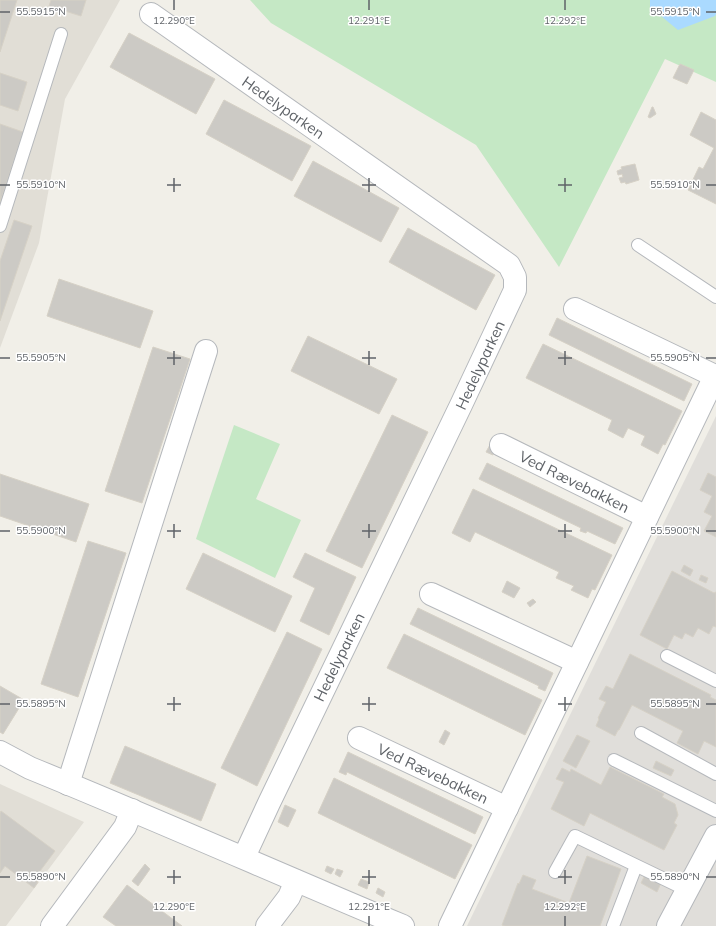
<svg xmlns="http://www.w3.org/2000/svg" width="716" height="926" font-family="Mulish,sans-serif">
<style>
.industrial{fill:#e0deda}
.education{fill:#e1ded6}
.green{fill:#c5e8c5}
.water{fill:#aadaff}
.building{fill:#cccac5;stroke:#d6d1c6}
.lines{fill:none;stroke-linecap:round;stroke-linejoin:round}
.service-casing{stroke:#b5b8bc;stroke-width:14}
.minor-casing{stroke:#b5b8bc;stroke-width:24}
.service{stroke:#fff;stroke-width:12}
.minor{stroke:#fff;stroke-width:22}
.ticks{fill:none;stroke:#5f6368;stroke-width:1.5}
.labels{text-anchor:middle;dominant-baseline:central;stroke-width:3;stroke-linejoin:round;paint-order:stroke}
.street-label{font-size:15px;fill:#5f6368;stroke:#fff}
.ticks-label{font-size:10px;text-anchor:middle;fill:#5f6368;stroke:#fff;stroke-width:3;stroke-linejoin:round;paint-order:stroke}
</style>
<rect width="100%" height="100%" fill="#f1efe8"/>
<path class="industrial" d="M716,416V926H467Z"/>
<g class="education">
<path d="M0,0H120L65,99L39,243L0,348Z"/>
<path d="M0,784L84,822L6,926H0Z"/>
</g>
<g class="green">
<path d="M250,0H716V82L665,59L559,267L476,145L271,23Z"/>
<path d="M234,425L280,444L256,499L301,520L275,578L196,539Z"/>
</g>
<path class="water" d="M650,0H716V14L715,16L678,30L650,7Z"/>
<g class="building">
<path d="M0,0H17L0,52Z"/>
<path d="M51,0H86L81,16L49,6Z"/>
<path d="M129,33L215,79L196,114L110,67Z"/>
<path d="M680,64L694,70L687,84L673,78Z"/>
<path d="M0,73L27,82L18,111L0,105Z"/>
<path d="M224,100L311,146L292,181L206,134Z"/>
<path d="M652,107H653L656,114L650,118L648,117Z"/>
<path d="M701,112L716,120V204L688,190L699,167L703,169L714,148L690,135Z"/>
<path d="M0,124L23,132L0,203Z"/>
<path d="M313,161L399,208L381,242L294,196Z"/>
<path d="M635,164L639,180L626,184L625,182L621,183L619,178L623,177L622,174L618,175L617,171L622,169L621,167Z"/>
<path d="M14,220L32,226L0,321V261Z"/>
<path d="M408,228L495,275L476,310L389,262Z"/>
<path d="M59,279L153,311L140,348L47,316Z"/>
<path d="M557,318L692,384L684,401L549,335Z"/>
<path d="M308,336L397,379L379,414L291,371Z"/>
<path d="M543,344L682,411L665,445L663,444L658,454L641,445L645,436L628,428L623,438L608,430L612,420L526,378Z"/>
<path d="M153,347L190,359L142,503L105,491Z"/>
<path d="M392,415L428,432L362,568L326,551Z"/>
<path d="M491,443L497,446L493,455L486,452Z"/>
<path d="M487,463L623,528L615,544L587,531L586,533L580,531L581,528L479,479Z"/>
<path d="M708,473L716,477V537L704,531L712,516L704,512L712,496L700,490Z"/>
<path d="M0,474L89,504L76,542L0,516Z"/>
<path d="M473,489L612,555L595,590L592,589L588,598L571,590L574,586L556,578L559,572L475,532L470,542L452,533Z"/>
<path d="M88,541L126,553L78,697L41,684Z"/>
<path d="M203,553L292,596L275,632L186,589Z"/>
<path d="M305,553L356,577L329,635L300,621L315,588L293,577Z"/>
<path d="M684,565L693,570L690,576L681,571Z"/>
<path d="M672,571L714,593L716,592V627L713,626L709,634L698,628L693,637L685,633L682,639L674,635L667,649L640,635Z"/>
<path d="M701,575L708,578L706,583L699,580Z"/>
<path d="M507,581L520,588L514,598L502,592Z"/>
<path d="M533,599L536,602L530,607L527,603Z"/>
<path d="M418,608L553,673L545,691L538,688L539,686L410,624Z"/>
<path d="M287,632L322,649L257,786L221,768Z"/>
<path d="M404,634L542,700L525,735L387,668Z"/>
<path d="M630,654L711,695L710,697L716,700V747L704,741L698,754L677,743L683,731L632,705L619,730H618L615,736L596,726L599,719L598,718L606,702L599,699L606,686L613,689Z"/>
<path d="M0,686L24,700L3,734L0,732Z"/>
<path d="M445,730L450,733L444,745L439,742Z"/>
<path d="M577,735L590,741L576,768L563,761Z"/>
<path d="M125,746L216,784L201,821L110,783Z"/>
<path d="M348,752L483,817L475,834L347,772L346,775L339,772Z"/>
<path d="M656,761L674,770L671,776L653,768Z"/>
<path d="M610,767L664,794L662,797L675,804L678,815L674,823L677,825L664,850L590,813L584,826L551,809L564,782L556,779L562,768L570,772L571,769L601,785Z"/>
<path d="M334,778L472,845L455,879L318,813Z"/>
<path d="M285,805L296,810L288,827L278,822Z"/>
<path d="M1,811L55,851L34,879L38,882L34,888L5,866L0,873V813Z"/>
<path d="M587,856L621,869L600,926H505L502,925L518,883L519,884L523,875L536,880L532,889L569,903Z"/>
<path d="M145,864L150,869L138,886L132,881Z"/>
<path d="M327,866L334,869L331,874L325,871Z"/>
<path d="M337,869L343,871L340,877L335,874Z"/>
<path d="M646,873L662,881L657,892L641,883Z"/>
<path d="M361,879L369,882L367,889L358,885Z"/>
<path d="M127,885L182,926H116L103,917Z"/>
<path d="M378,888L385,892L383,897L376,893Z"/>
</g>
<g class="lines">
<defs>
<g id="service">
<path d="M0,226L61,34"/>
<path d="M638,245L716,297"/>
<path d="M667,656L716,681"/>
<path d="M641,733L716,774"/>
<path d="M614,760L716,811"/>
<path d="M555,872L575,836L687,890"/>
<path d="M613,926L636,866"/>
</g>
<g id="minor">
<path id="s1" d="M151,14L509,265L515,277V290L461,405L269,803L244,857"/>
<path id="s2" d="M501,445L647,517"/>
<path d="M431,594L577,662"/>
<path id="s3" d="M359,738L507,808"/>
<path d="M0,752L30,768C155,819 279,874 403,926"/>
<path d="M68,784L206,351"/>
<path d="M52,926L125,827L132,810"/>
<path d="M267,926L289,897L296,881"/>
<path d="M450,926L715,376L575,309"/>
<path d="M668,926L716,836"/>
</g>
</defs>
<use href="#service" class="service-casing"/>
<use href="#minor" class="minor-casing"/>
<use href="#service" class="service"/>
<use href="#minor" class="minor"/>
</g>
<path class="ticks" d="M174,0V10M369,0V10M565,0V10M0,12H10M706,12H716M174,178V192M369,178V192M565,178V192M0,185H10M167,185H181M362,185H376M558,185H572M706,185H716M174,351V365M369,351V365M565,351V365M0,358H10M167,358H181M362,358H376M558,358H572M706,358H716M174,524V538M369,524V538M565,524V538M0,531H10M167,531H181M362,531H376M558,531H572M706,531H716M174,697V711M369,697V711M565,697V711M0,704H10M167,704H181M362,704H376M558,704H572M706,704H716M174,870V884M369,870V884M565,870V884M0,877H10M167,877H181M362,877H376M558,877H572M706,877H716M174,916V926M369,916V926M565,916V926"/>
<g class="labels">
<g class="street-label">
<text stroke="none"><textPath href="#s1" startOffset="162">Hedelyparken</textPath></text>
<text transform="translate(480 365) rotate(-65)">Hedelyparken</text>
<text stroke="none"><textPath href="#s2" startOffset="82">Ved Rævebakken</textPath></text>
<text transform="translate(339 657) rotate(-64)">Hedelyparken</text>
<text stroke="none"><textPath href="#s3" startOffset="82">Ved Rævebakken</textPath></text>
</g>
</g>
<g class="ticks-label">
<text x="41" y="15">55.5915°N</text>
<text x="675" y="15">55.5915°N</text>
<text x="174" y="24">12.290°E</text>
<text x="369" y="24">12.291°E</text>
<text x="565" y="24">12.292°E</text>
<text x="41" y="188">55.5910°N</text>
<text x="675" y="188">55.5910°N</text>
<text x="41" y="361">55.5905°N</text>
<text x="675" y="361">55.5905°N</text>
<text x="41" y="534">55.5900°N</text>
<text x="675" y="534">55.5900°N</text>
<text x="41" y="707">55.5895°N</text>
<text x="675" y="707">55.5895°N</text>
<text x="41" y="880">55.5890°N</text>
<text x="675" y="880">55.5890°N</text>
<text x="174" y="910">12.290°E</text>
<text x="369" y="910">12.291°E</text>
<text x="565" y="910">12.292°E</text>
</g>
</svg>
